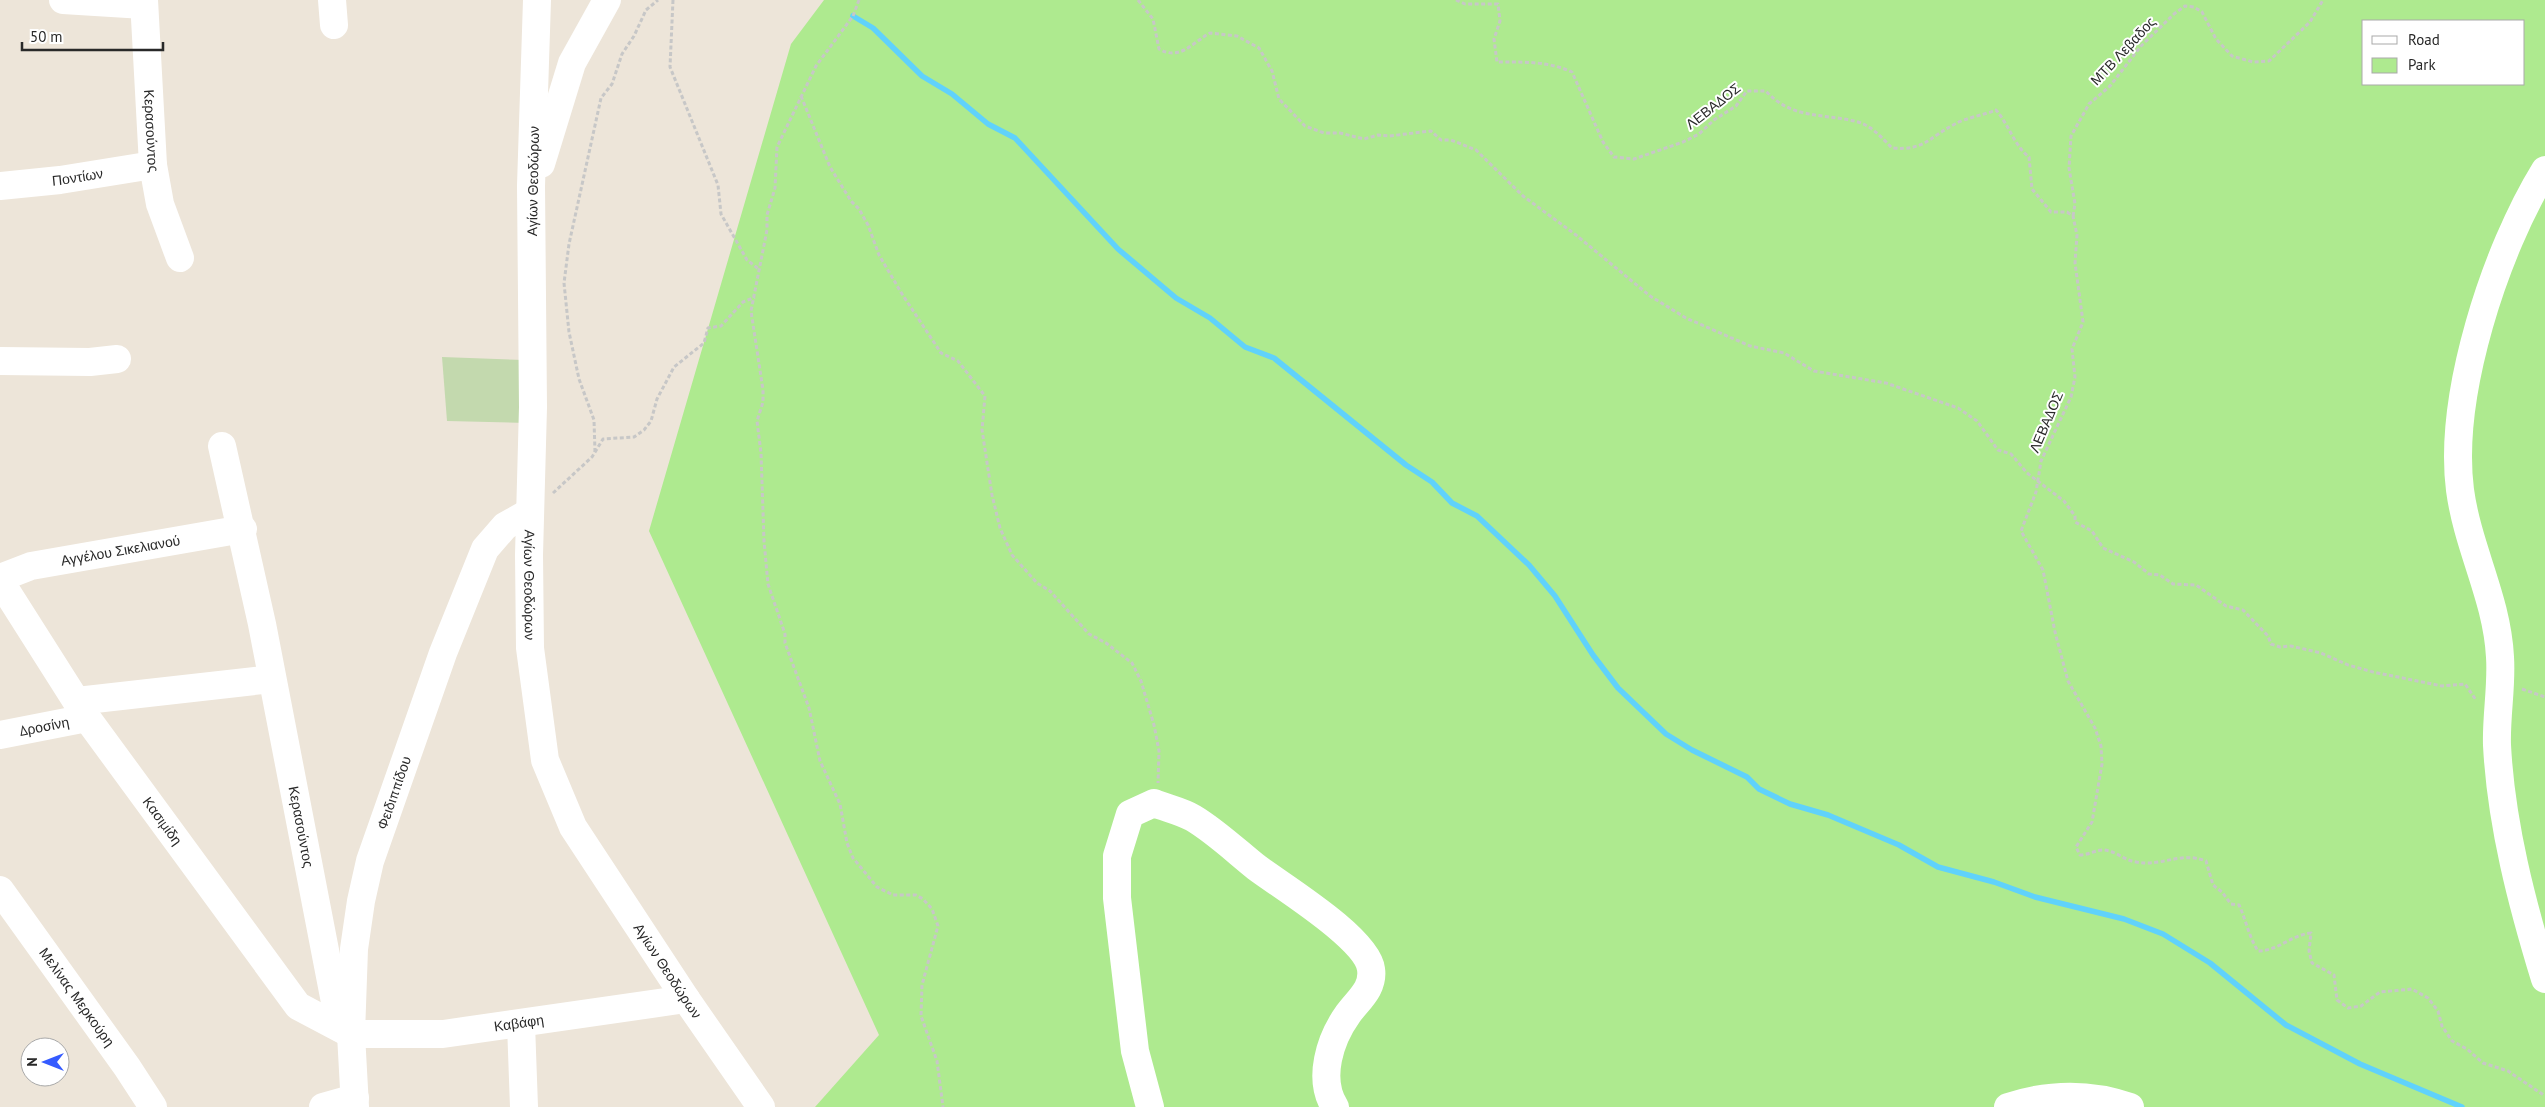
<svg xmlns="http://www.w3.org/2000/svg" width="2545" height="1107" font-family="'PT Sans',sans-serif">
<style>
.green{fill:#aeea8f;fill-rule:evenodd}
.cemetery{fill:#c3d9ae}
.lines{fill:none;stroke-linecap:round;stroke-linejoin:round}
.stream{stroke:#60d2fb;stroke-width:5.5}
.path{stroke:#c7c7c7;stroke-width:3;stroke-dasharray:4 2.5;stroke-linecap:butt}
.minor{stroke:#fff;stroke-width:28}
.labels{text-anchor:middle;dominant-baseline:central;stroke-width:4;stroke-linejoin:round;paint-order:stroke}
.street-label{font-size:14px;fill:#292929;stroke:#fff}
</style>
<rect width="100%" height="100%" fill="#ede5d9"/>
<path class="green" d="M824,0H2545V1107H815L879,1035L649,531L791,44ZM2364,21H2524V84H2364Z"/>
<path class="cemetery" d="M442,357L524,360L527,423L447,421Z"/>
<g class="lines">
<path class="stream" d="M853,16L873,28L922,76L952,94L988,124L1015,138L1118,249L1176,298L1210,318L1245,347L1274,358L1406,465L1432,482L1452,503L1477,516L1529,565L1555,596L1593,655L1618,688L1666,734L1692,750L1747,777L1759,789L1790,804L1828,815L1899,845L1938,867L1994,882L2035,897L2124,919L2163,934L2210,963L2286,1025L2360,1064L2462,1107"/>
<g class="path">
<path d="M673,0L670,67L718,185L721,214L747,260L760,270"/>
<path d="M859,0L853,16L816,66L777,147L775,188L767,215V230L751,311L763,390V402L757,421L761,453L764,541L768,584L785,634V643L809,708L820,761L840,804L847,843L853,858L877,887L893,895H916L923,899L932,909L938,926L922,985L921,1016L937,1061L943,1107"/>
<path d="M1138,0L1153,19L1159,49C1180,61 1192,43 1210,33L1237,36L1259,48L1272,71L1279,99L1305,126L1324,133H1340L1364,139L1378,135L1389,136L1431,131L1441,140H1451L1476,150L1523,196L1576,235L1650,296L1686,318L1750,346L1784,353L1814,371L1886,383L1958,408L1977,421L1998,450L2011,454L2027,473L2064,501L2075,516V522L2092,531L2103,548L2134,562L2149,574L2160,575L2173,584L2196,585L2226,606L2243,610L2268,636L2271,644L2280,647L2291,646L2321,653L2348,665L2373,672L2442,686L2465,684L2476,700"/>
<path d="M1456,0L1465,4H1498L1500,21L1494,39L1497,62C1523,62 1548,61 1572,72L1603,142L1614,157L1634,159L1683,142L1699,134L1714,120L1736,106L1747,91H1766C1792,120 1824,113 1858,122C1872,126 1882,138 1892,148C1925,151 1929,137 1955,124C1965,118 1984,115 1996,110C2009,125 2014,145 2029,157L2032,189L2051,212H2067L2073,216L2077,235L2075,263L2083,322L2072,349L2075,377L2071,397L2041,461L2036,492L2021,531L2043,570L2055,632L2068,681L2095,728L2101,746L2102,764L2092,822L2076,847L2080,855C2089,855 2095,850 2103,850C2115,850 2125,861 2136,862C2162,867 2180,851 2206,861L2213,885L2222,892L2231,904L2239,905C2246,920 2249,937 2258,951C2278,951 2291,935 2311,933L2309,951L2312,963L2334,975L2337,1000L2348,1008L2361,1006L2380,992L2412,989L2428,998L2438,1011L2442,1026L2452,1041L2467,1049L2483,1063L2508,1071L2545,1096"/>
<path d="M801,96L830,167L851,201L859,209L868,225L879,255L902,294L941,353L958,361L985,396L982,430L992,495L1000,528L1012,555L1037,583L1050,591L1089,634L1106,643L1132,663L1141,681L1154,725L1159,751L1158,783"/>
<path d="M2073,216L2075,204L2069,168L2071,136L2089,104L2110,86L2141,46L2174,14L2185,6L2194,7L2202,12L2216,39L2232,56L2253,62L2269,61L2310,22L2323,0"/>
<path d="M595,452L594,420L579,379L569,332L564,283L569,244L601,98L612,84L622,54L634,36L646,10L658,0"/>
<path d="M553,493L592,457L603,439L634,437L644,430L651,421L657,399L674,367L704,343L708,328L721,326L743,302L755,297"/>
<path d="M2522,689L2545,697"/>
</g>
<g class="minor">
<path d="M63,0L144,5"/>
<path id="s1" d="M144,0L153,165L160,204L180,258"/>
<path d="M332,0L334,25"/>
<path id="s2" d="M537,0L531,186L533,407L529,555L530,648L545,760L573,827L686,999L761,1107"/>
<path d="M541,164L572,63L607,0"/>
<path d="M2545,170C2495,251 2448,395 2460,490C2468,549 2497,598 2500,657C2502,686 2496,716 2497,745C2501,824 2522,904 2545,979"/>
<path id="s3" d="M0,186L60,180L153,165"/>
<path d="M0,361L90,362L117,359"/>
<path id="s4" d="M222,446L262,624L340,1028"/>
<path id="s5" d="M0,578L31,566L243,529"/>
<path id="s6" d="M0,581L87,718L298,1006L351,1034H443L686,999"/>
<path d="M77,701L272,679"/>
<path id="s7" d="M0,735L87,718"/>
<path id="s8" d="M0,890L127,1067L153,1107"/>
<path d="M521,1024L524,1107"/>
<path d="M323,1107L355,1098"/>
<path id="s9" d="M355,1107L351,1034L354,949L361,901L370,861L443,653L485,549L505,526L530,512"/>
<path d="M1150,1107L1135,1051L1117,898V856L1130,814L1154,803C1166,808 1181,811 1193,818C1215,831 1236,851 1256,867C1281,886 1367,938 1371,969C1374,989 1358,1000 1348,1014C1330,1039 1317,1079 1335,1107"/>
<path d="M2008,1107C2048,1094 2090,1093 2130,1107"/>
</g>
</g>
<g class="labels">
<g class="street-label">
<text transform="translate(2123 51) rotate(-47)">ΜΤΒ Λεβαδος</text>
<text transform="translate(1713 106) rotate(-38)">ΛΕΒΑΔΟΣ</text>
<text stroke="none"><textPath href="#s1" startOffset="131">Κερασούντος</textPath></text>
<text stroke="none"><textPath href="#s3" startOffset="78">Ποντίων</textPath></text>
<text transform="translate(533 181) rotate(-89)">Αγίων Θεοδώρων</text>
<text transform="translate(2046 422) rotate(-67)">ΛΕΒΑΔΟΣ</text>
<text stroke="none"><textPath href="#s5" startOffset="124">Αγγέλου Σικελιανού</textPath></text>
<text stroke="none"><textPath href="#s2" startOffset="585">Αγίων Θεοδώρων</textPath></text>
<text stroke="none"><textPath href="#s7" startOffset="45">Δροσίνη</textPath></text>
<text stroke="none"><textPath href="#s9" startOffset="320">Φειδιππίδου</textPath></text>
<text stroke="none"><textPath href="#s6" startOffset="290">Κασιμίδη</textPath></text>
<text stroke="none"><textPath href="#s4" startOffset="389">Κερασούντος</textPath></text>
<text stroke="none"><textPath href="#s2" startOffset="1006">Αγίων Θεοδώρων</textPath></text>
<text stroke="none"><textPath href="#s8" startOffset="132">Μελίνας Μερκούρη</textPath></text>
<text stroke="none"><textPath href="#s6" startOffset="748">Καβάφη</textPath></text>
</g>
</g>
<rect x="2362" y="20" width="162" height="65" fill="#ffffff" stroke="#a9a9a9"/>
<rect x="2372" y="36" width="25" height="8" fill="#ffffff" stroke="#a9a9a9"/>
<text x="2408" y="45" font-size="15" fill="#292929">Road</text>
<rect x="2372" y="58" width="25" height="15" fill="#aeea8f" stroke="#a9a9a9"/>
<text x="2408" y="70" font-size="15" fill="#292929">Park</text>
<g transform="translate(45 1062) rotate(270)"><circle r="24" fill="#ffffff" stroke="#a9a9a9"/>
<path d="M0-4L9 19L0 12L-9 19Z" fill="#355bff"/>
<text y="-8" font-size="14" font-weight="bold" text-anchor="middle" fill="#292929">N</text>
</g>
<path d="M22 42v8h141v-8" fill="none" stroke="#292929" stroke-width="2.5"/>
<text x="30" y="42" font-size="15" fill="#292929" stroke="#ffffff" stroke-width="4" paint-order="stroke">50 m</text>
</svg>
